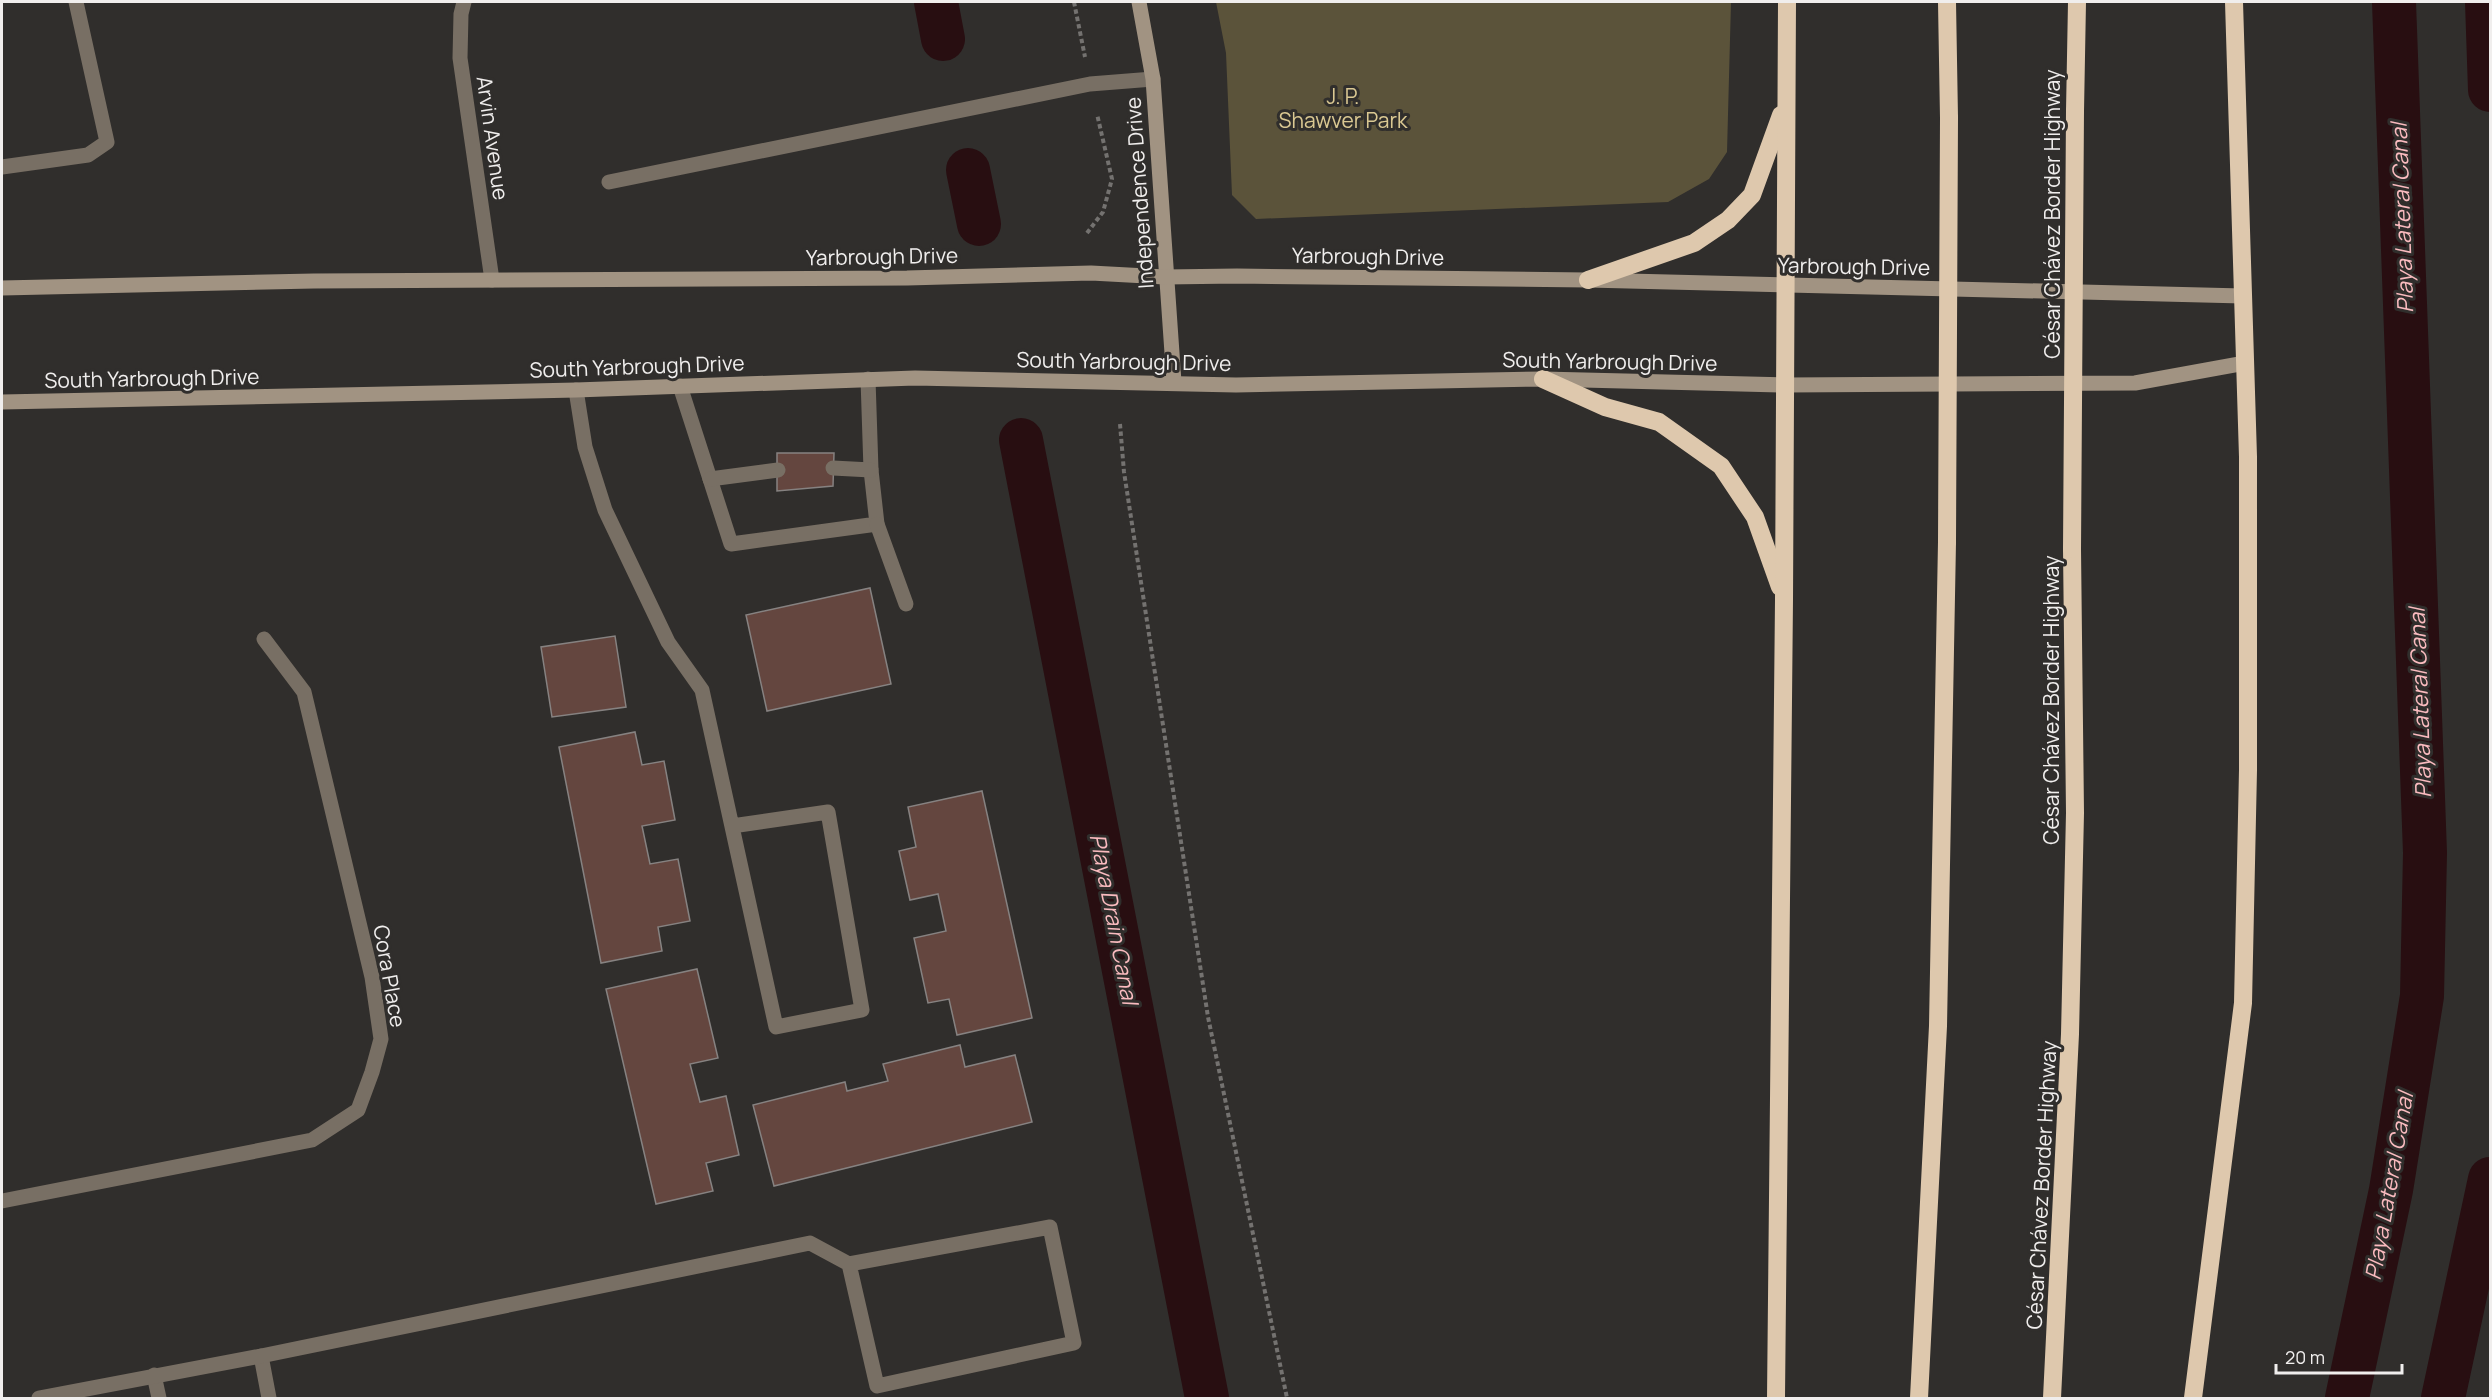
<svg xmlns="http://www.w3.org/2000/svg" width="2492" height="1400" font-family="Manrope,sans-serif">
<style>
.green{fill:#5b533a}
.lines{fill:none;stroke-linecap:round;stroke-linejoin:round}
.canal{stroke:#280e11;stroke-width:44}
.building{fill:#64463f;stroke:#868281;stroke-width:1.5}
.path{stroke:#747270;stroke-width:4;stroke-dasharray:4.5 3;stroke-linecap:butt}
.lane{stroke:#786f64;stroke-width:15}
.street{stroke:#786f64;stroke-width:15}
.secondary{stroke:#a19382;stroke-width:15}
.highway{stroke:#dec8ad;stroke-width:18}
.highway-bridge{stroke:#dec8ad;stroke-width:18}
.labels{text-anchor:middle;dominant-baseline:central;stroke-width:6;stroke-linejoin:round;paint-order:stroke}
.park-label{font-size:21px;fill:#dac892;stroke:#302e2c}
.street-label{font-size:21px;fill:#f0eeed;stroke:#302e2c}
.water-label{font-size:22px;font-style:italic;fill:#fabbbf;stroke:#302e2c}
</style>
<rect width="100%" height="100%" fill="#302e2c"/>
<path class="green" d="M1216,2H1731L1727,152L1709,179L1668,202L1256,219L1232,195L1226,53Z"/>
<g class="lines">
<g class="canal">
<path d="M936,2L943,39"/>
<path d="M2487,2L2490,90"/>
<path d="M968,170L979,224"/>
<path d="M1021,440L1207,1398"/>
<path d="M2347,1398L2391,1190L2422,996L2425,853L2394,2"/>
<path d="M2443,1398L2490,1179"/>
</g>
</g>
<g class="building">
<path d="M777,453H834L833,486L777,491Z"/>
<path d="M870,588L891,684L767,711L746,615Z"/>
<path d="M615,636L626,707L552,717L541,647Z"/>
<path d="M635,732L642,765L664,761L675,820L642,826L650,864L678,859L690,921L658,927L662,951L601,963L559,747Z"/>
<path d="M982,791L1032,1018L957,1035L949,999L928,1003L914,938L946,931L938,894L910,900L899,851L916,847L908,807Z"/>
<path d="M697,969L718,1058L690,1064L700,1102L726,1096L739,1155L706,1163L713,1191L656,1204L606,989Z"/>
<path d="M960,1045L965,1067L1015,1055L1032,1122L774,1186L753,1105L845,1082L847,1091L888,1081L883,1064Z"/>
</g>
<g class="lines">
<g class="path">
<path d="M1074,2L1085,57"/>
<path d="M1087,233L1103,212L1112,179L1097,114"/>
<path d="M1120,424L1124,472L1208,1017L1287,1398"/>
</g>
<g class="lane">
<path d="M2,167L88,155L107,142L76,2"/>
<path d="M680,386L731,544L877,524L871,470L868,379"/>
<path d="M576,390L585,447L605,510L668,642L702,690L776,1027L862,1010L828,812L732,826"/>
<path d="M833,468L871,470"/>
<path d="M710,479L778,470"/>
<path d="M877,524L906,604"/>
<path d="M261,1356L269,1398"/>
<path d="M154,1375L159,1398"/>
<path d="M39,1398L261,1356L810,1243L849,1264L1050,1227L1074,1343L877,1386L849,1264"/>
</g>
<g class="street">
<path d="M464,2L461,14L460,58L492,280"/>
<path d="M609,182L1090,84L1153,79"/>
<path d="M2,1201L312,1140L358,1110L372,1072L381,1039L372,977L304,692L264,639"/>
</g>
<g class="secondary">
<path d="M1139,2L1153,79L1174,382"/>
<path d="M2,288L314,281L907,278L1091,273L1165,277L1237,276L1588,280L2243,296"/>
<path d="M2,402L576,390L915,378L1236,385L1543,379L1785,385L2135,383L2245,363"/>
</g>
<g class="highway">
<path d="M1947,2L1949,118"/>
<path d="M2075,111L2077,2"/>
<path d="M1588,280L1694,243L1728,220L1752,195L1781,115"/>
<path d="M1543,379L1605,407L1659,422L1721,466L1755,517L1780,587"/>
<path d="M1776,1398L1784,600L1787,2"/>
<path d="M1919,1398L1938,1026L1947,542"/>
<path d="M2052,1398L2070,1034L2075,813L2072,549"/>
<path d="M2193,1398L2243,1003L2248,770V457L2234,2"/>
</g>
<g class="highway-bridge">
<path d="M1947,542L1949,118"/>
<path d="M2072,549L2075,111"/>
</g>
</g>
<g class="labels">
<g class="park-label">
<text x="1343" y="96">J. P.<tspan x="1343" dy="24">Shawver Park</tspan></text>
</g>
<g class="street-label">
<text transform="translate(493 138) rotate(82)">Arvin Avenue</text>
<text transform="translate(1139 193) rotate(-94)">Independence Drive</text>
<text transform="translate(2052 214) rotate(-90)">César Chávez Border Highway</text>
<text transform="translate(882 256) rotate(-1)">Yarbrough Drive</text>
<text transform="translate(1368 256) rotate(1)">Yarbrough Drive</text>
<text transform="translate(1854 266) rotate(1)">Yarbrough Drive</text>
<text transform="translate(1124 361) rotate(1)">South Yarbrough Drive</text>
<text transform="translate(1610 361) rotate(1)">South Yarbrough Drive</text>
<text transform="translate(637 366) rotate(-2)">South Yarbrough Drive</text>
<text transform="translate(152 378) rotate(-1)">South Yarbrough Drive</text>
<text transform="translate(2051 700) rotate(-90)">César Chávez Border Highway</text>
<text transform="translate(390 976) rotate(80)">Cora Place</text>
<text transform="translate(2041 1185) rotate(-87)">César Chávez Border Highway</text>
</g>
<g class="water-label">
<text transform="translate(2402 218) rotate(-92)">Playa Lateral Canal</text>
<text transform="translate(2420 703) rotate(-92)">Playa Lateral Canal</text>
<text transform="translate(1114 919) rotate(79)">Playa Drain Canal</text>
<text transform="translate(2389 1186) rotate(-80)">Playa Lateral Canal</text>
</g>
</g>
<rect width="2492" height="1400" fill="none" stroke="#f0eeed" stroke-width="6"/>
<path d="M2276 1364v9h126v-9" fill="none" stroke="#f0eeed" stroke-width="3"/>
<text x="2285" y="1364" font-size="18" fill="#f0eeed" stroke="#302e2c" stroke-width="4.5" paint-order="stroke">20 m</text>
</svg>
